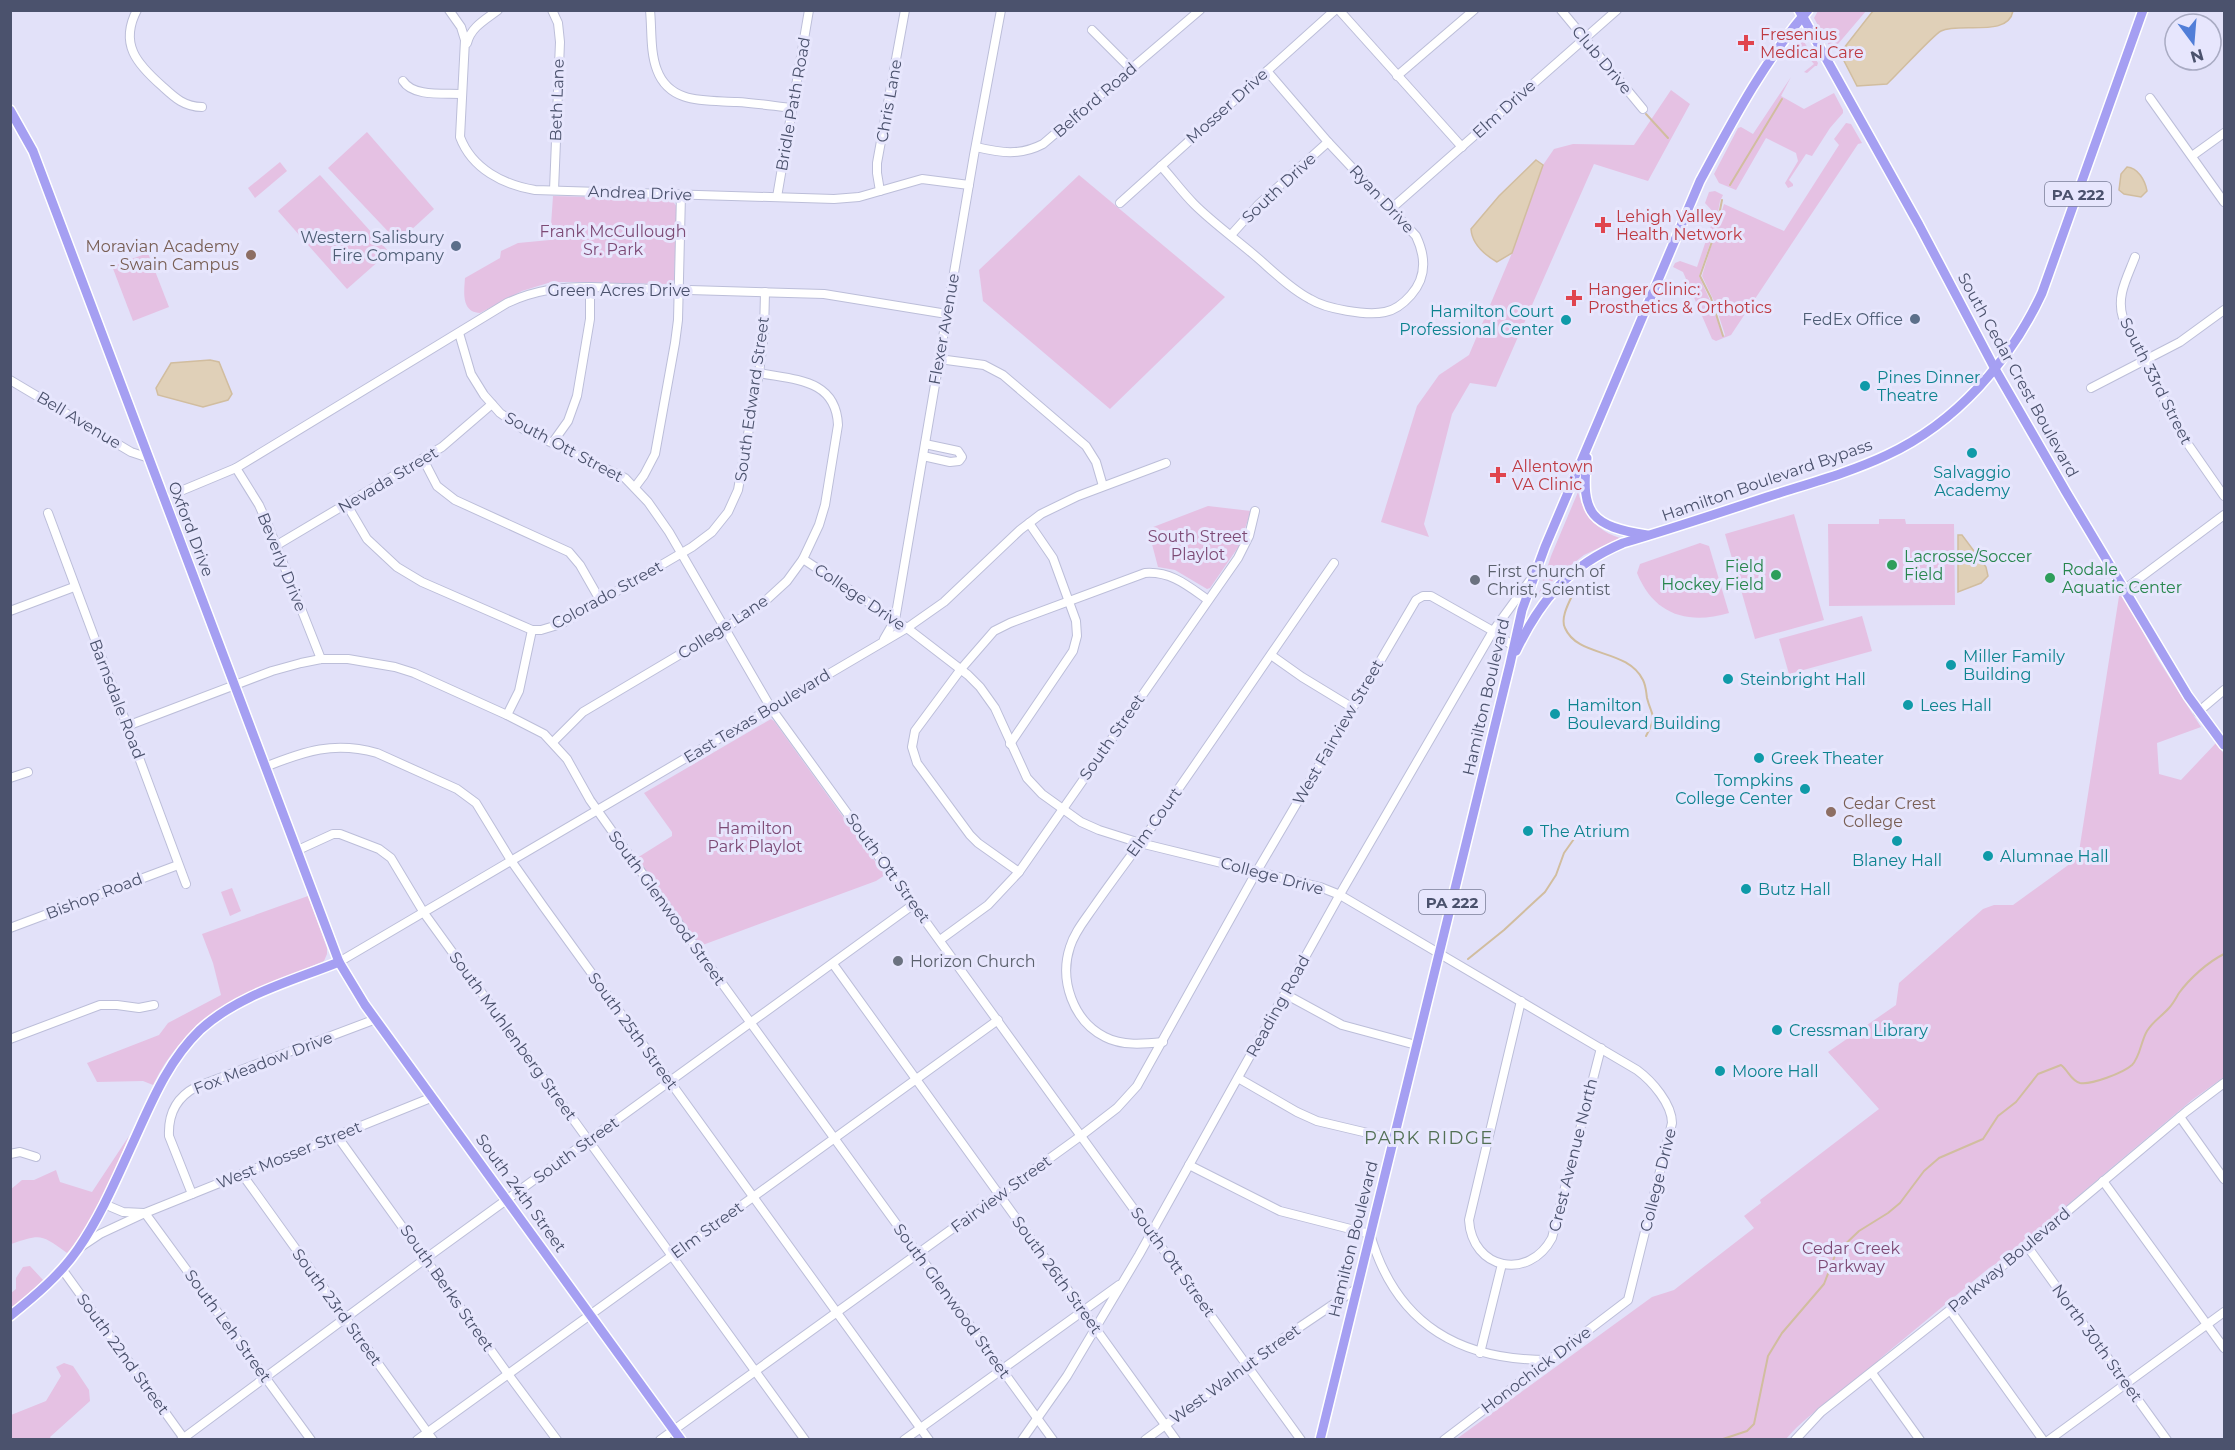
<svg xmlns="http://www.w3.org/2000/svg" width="2235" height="1450" font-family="Montserrat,sans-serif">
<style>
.green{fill:#e5c1e3}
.water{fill:#e0d0b8;stroke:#d1bd9f;stroke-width:1.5}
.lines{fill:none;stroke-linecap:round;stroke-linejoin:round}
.stream{stroke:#d1bd9f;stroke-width:2}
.minor-casing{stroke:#bcbed9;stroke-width:10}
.major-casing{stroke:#fff;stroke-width:12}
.minor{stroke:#fff;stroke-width:8}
.major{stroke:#a59ff2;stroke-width:9}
.health-dot{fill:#e0444e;stroke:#e7e6fd;stroke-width:2}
.service-dot{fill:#5c6f8a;stroke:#e7e6fd;stroke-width:2}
.education-dot{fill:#8d6e63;stroke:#e7e6fd;stroke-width:2}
.culture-dot{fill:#0f9aa8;stroke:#e7e6fd;stroke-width:2}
.leisure-dot{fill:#2e9e5b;stroke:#e7e6fd;stroke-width:2}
.worship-dot{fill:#6b7280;stroke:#e7e6fd;stroke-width:2}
.labels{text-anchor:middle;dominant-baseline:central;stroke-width:6;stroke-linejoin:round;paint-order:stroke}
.shield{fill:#e7e6fd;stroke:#7a7e98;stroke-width:1.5}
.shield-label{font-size:15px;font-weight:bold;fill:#4b526d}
.health-label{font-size:16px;fill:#be3a42;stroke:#e7e6fd;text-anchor:start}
.street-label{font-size:16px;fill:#4b526d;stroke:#e7e6fd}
.park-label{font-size:16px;fill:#7d4a75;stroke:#e7e6fd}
.service-label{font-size:16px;fill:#4e5e75;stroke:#e7e6fd;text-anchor:end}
.education-label{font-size:16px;fill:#785e54;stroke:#e7e6fd;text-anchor:end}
.culture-label{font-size:16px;fill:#0d838f;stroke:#e7e6fd;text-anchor:start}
.leisure-label{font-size:16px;fill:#27864d;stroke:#e7e6fd;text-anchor:start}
.worship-label{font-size:16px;fill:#5b616d;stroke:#e7e6fd;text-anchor:start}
.neighbourhood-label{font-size:18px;letter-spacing:1.5px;fill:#527054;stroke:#e7e6fd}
</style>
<rect width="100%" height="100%" fill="#e2e1f9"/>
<g class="green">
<path d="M1818,11V10L1866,11L1832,51L1814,18Z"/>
<path d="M1798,39L1804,42L1818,63L1817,66H1815L1807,73L1804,72L1814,64L1801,49L1784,60L1785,55L1797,43Z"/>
<path d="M1791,77L1781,96L1804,109L1834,93L1843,110V113L1830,128L1812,156L1806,154L1789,180L1793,184V186L1788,188L1785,183L1798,161L1796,153L1766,138L1736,190L1719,183L1714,174L1738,128L1741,127L1753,134Z"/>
<path d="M1671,90L1690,104L1648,181L1594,164L1496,387L1470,383L1452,414L1424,524L1429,537L1381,522L1417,406L1439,375L1469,355L1512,253L1543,165L1554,149L1573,144L1634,145Z"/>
<path d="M1846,123L1851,124L1862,143L1858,144L1731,335L1716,341L1712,339L1683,272L1673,267L1675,263L1680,261L1697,267L1715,214L1705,203L1709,192L1715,191L1723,195L1720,201L1715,229L1699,276L1713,307L1723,337L1725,335L1714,301L1702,276L1724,204L1784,231L1839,145L1834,139Z"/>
<path d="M367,132L434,209L398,242L328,168Z"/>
<path d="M280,162L287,171L255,198L248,188Z"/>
<path d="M320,175L389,252L347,289L278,211Z"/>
<path d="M1079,175L1225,297L1110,409L983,301L979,270Z"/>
<path d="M553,196L671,199L677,207L674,280L668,284L563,282L548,283L522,291L480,313C461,312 464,292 465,278L500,258L501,251L518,243L550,240Z"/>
<path d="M148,253L169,307L133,321L112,266Z"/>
<path d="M1578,492C1584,515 1597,531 1620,538L1584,555L1558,575L1538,596L1551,556Z"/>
<path d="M1208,506L1251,511L1239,546L1210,588L1207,589L1175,570L1158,567L1148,529Z"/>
<path d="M1794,514L1824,620L1755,639L1725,534Z"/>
<path d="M1879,519H1905L1906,524H1954L1955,605L1829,606L1828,524H1879Z"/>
<path d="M1700,543L1709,546L1729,613C1688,625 1654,615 1637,573L1640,564Z"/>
<path d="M2120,590L2157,658L2201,727L2157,743L2159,774L2181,780L2216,743L2224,754V1077L2192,1100L2002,1260L1989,1268L1882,1357C1854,1388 1813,1407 1786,1439L1455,1440L1652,1297L1674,1290L1754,1228L1744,1216L1761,1203L1760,1200L1879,1109L1828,1052L1896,1005L1899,983L1983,909L1994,905H2013L2078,858Z"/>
<path d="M1862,616L1872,651L1789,674L1779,639Z"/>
<path d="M771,719L774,721L885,875L876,881L700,946L637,858L672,836V832L644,793Z"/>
<path d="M232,888L241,911L230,916L221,892Z"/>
<path d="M308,896L327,948V954L324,961C252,992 190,1009 153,1085L143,1081L97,1082L87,1063L159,1035L168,1023L221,995L213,963L202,934Z"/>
<path d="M129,1136C112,1177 97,1220 67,1253C40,1234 42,1234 11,1244L10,1190L22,1180H34L56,1170L60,1182L92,1192Z"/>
<path d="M30,1266L43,1280L11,1310V1293L16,1289V1278L23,1267Z"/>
<path d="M64,1363L73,1366L89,1390L90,1401L50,1437L51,1439H11V1415L46,1401L61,1376L56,1367Z"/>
</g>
<g class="water">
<path d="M1873,11V10L2013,11C2008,38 1960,22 1941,31C1933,35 1897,75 1887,84L1857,86L1840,53Z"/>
<path d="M1536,160L1543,165L1512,253L1497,262C1485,255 1472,244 1471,229L1499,196Z"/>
<path d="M2127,167C2138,168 2145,180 2147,191L2141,197L2124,194L2119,190L2121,174Z"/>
<path d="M210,360L219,362L232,394L228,400L203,407L158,395L156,388L171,363Z"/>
<path d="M1958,535H1962L1986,567L1988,576L1981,583L1958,592Z"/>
</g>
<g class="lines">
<g class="stream">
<path d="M1646,114L1668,138"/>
<path d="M1730,185L1782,99"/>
<path d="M1722,200L1716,230L1700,276L1711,298L1723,336"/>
<path d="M1577,585C1573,596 1559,616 1565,628C1578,658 1627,648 1643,680C1646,686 1646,691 1647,698C1652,718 1658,714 1646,736"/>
<path d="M1468,959L1504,930L1545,892L1556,875L1564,853L1581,829"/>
<path d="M1720,1440L1747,1431L1754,1424L1768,1356L1782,1333L1824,1284L1836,1253L1859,1231L1888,1213L1900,1203L1924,1171L1939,1158L1983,1139L1998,1116L2016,1102L2038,1074L2061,1065C2068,1070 2071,1081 2080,1083C2091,1085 2123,1073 2132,1065C2140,1057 2141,1041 2147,1031C2153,1021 2161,1017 2169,1008C2173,1004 2176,998 2179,993C2190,978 2208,962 2224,954"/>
</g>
<defs>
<g id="minor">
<path d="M137,10C119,44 137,64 162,86C174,97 184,107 202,107"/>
<path d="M449,10L461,27L465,40L460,137C472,169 504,185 535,190L834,199L859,197L922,179L969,185"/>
<path d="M552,10L558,23L560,42L554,190"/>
<path d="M650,10C652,30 650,52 657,70C670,105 707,100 737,102C755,103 774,106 792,108"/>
<path d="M1339,10L1462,147"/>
<path d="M1561,10L1643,109"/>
<path d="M1092,30L1131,69"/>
<path d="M467,43C471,27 485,20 498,10"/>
<path d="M1397,76L1474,10"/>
<path d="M403,81C413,97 444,93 461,94"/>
<path d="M2150,98L2224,202"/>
<path d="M976,147C1001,153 1020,156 1043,144L1200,10"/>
<path d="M2192,156L2224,133"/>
<path d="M1161,166C1172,178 1182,192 1194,204C1212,222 1233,237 1253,254C1271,269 1289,288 1310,299C1326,309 1367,316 1385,312C1396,310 1404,303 1411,295C1427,277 1426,257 1416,236L1328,142L1267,71"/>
<path d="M880,191L877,173V163L905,10"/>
<path d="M777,197L809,10"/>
<path d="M1120,203L1335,10"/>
<path d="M1392,208L1617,10"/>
<path d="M1231,235L1258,205L1328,142"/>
<path d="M2135,257C2127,278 2116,296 2123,318L2183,437L2224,496"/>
<path d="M459,333L471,374L484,395L500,413L523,429L625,478L648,502L669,532L771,708L1301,1440"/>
<path d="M939,359L984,365L1003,375L1086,446L1096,462L1103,486"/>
<path d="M10,380L131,452L149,458"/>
<path d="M2091,388L2180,342L2224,310"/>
<path d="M553,442L568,421L577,396L590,319V287"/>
<path d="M923,456L950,462L959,461L962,457L958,451L925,444"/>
<path d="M423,459L437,486L455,500L569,552L580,565L600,600"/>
<path d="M236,468L259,505L268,525L321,659"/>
<path d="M635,487L644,475L655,454L675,343L678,320L681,194"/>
<path d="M164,498L236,468L507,303C535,290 560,287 590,287L824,294L947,314"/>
<path d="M347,505L367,539L397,567L422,582L532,630H541L561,624L692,547L712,532L728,512L738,490L759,373L764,333L765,292"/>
<path d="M48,513L186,884"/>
<path d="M277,545L442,447L492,404"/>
<path d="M803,559L907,628L968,675L980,687L995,708L1027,778L1042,794L1081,822L1099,830L1140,843L1320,887L1340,895L1637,1070C1652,1081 1672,1104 1672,1123L1628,1300L1444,1440"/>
<path d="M2125,589L2224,515"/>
<path d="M10,611L74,587"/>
<path d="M884,639L895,620L974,155L1001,10"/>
<path d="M1271,655L1302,677L1353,708"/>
<path d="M2198,712L2224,690"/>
<path d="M507,715L519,691L532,630"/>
<path d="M127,726L272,671L301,663L321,659H348L395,667L414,673L507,715L544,734L567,759L590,800L629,855L1053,1440"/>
<path d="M553,742L583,712L748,614L763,603L787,581L803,559L819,525L825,505L838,425C836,379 795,380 759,373"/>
<path d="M1010,744L1073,651L1077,636L1076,621L1053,558L1029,523"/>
<path d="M265,767C305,751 334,741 377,753L457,789L476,803L512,862L543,906L929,1440"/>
<path d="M10,778L28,772"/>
<path d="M298,850L333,834H340L379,849L391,858L424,913L805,1440"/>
<path d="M1019,872L978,843L970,835L917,763L912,747L915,731L961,669L994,631L1010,623L1145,573C1171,571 1188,586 1208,600"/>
<path d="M10,928L178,865"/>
<path d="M940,940L988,905L1019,872L1238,558L1249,536L1255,511"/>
<path d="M339,962L907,628L944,602L1020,530L1041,514L1078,496L1166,463"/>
<path d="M833,964L1176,1440"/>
<path d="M1285,994L1342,1025L1416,1045"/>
<path d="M1521,1001L1469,1220C1472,1270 1529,1281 1552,1238L1601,1048"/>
<path d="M10,1039L100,1005H117L139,1008L154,1005"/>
<path d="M1163,1042C1144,1044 1122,1046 1105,1037C1073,1021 1059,980 1070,947C1074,933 1084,921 1093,908C1111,882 1130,857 1149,831C1211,743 1272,652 1334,563"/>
<path d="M1238,1078L1297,1112L1317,1121L1393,1139"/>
<path d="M2180,1117L2224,1179"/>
<path d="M337,1136L508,1374L557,1440"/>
<path d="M10,1154L20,1152L36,1157"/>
<path d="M1189,1165L1280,1211L1370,1234C1396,1325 1460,1361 1551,1360"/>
<path d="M242,1174L433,1440"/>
<path d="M2103,1181L2224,1348"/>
<path d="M192,1194L169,1136C168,1114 177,1097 196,1087L376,1019"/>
<path d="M104,1204L123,1212L144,1213"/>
<path d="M145,1213L311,1440"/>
<path d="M2027,1246L2167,1440"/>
<path d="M79,1248L100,1234L145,1213L433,1097"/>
<path d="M62,1269L185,1440"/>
<path d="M1950,1310L2043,1440"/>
<path d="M1480,1353L1502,1264"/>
<path d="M1872,1373L1920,1440"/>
<path d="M181,1440L425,1259L914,904"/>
<path d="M417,1440L998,1020"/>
<path d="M660,1440L1082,1135L1117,1108L1137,1086L1257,871L1416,600L1423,596H1431L1493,631L1513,646"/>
<path d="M904,1440L1119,1285"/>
<path d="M1022,1440L1067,1376L1139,1255L1343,889L1493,631L1531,579"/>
<path d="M1145,1440L1282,1339L1356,1289"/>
<path d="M1795,1440L1821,1412L1950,1310L2187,1111L2224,1083"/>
<path d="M2049,1440L2224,1312"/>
</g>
<g id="major">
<path d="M1799,10L1919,225L1995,369L2066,492L2188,696L2224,745"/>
<path d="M10,110L33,151L339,962L365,1005L681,1440"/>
<path d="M1587,458C1580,515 1592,526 1647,535"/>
<path d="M1516,651C1541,599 1569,566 1623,543C1671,529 1719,513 1767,497C1807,484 1849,473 1887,455C1956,423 2011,360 2042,293L2143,10"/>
<path d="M10,1316C35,1296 60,1275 78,1249C100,1217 115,1182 131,1147C150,1106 166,1063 200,1030C238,995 292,981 339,962"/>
<path d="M1320,1440L1510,664L1522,610L1545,547L1700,181C1732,122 1764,61 1808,10"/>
</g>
</defs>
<use href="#minor" class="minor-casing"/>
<use href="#major" class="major-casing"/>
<use href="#minor" class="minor"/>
<use href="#major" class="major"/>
</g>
<g class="health-dot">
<path d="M1743 34h6v6h6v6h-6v6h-6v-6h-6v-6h6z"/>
<path d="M1600 216h6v6h6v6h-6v6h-6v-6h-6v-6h6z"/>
<path d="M1571 289h6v6h6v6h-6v6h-6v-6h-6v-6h6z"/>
<path d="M1495 466h6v6h6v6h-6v6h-6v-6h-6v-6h6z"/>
</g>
<g class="service-dot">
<circle cx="456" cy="246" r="6"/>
<circle cx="1915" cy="319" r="6"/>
</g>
<g class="education-dot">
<circle cx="251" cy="255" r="6"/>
<circle cx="1831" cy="812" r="6"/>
</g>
<g class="culture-dot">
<circle cx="1566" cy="320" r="6"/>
<circle cx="1865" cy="386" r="6"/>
<circle cx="1972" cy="453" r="6"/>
<circle cx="1951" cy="665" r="6"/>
<circle cx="1728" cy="679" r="6"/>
<circle cx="1908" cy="705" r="6"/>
<circle cx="1555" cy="714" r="6"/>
<circle cx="1759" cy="758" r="6"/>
<circle cx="1805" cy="789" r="6"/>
<circle cx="1528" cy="831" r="6"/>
<circle cx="1897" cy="841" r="6"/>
<circle cx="1988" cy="856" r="6"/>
<circle cx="1746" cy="889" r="6"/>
<circle cx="1777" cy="1030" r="6"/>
<circle cx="1720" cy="1071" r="6"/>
</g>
<g class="leisure-dot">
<circle cx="1892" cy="565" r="6"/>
<circle cx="1776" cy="575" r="6"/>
<circle cx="2050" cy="578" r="6"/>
</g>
<g class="worship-dot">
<circle cx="1475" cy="580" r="6"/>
<circle cx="898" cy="961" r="6"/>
</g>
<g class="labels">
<g class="shield">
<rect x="2045" y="182" width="66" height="24" rx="4.5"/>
<rect x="1419" y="890" width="66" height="24" rx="4.5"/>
</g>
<g class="shield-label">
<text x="2078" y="194">PA 222</text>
<text x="1452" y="902">PA 222</text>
</g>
<g class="health-label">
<text x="1760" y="34">Fresenius<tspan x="1760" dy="18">Medical Care</tspan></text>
<text x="1616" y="216">Lehigh Valley<tspan x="1616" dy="18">Health Network</tspan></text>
<text x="1588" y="289">Hanger Clinic:<tspan x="1588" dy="18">Prosthetics &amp; Orthotics</tspan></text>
<text x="1512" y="466">Allentown<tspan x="1512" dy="18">VA Clinic</tspan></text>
</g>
<g class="street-label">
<text transform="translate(1602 60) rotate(50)">Club Drive</text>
<text transform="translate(557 100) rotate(-88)">Beth Lane</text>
<text transform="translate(1095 100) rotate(-41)">Belford Road</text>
<text transform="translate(889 101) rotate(-80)">Chris Lane</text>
<text transform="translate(793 104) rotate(-80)">Bridle Path Road</text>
<text transform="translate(1227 106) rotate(-42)">Mosser Drive</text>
<text transform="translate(1504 109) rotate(-42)">Elm Drive</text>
<text transform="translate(1279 188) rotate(-43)">South Drive</text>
<text transform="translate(640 193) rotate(2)">Andrea Drive</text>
<text transform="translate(1382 199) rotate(47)">Ryan Drive</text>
<text x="619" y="290">Green Acres Drive</text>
<text transform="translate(944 329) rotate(-80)">Flexer Avenue</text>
<text transform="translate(2018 375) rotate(61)">South Cedar Crest Boulevard</text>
<text transform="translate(2156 381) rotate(63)">South 33rd Street</text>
<text transform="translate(752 399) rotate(-82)">South Edward Street</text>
<text transform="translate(79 420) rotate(31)">Bell Avenue</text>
<text transform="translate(564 447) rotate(28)">South Ott Street</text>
<text transform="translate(388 480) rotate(-31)">Nevada Street</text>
<text transform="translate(1767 480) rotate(-19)">Hamilton Boulevard Bypass</text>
<text transform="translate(191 529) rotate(69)">Oxford Drive</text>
<text transform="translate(282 562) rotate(68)">Beverly Drive</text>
<text transform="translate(607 595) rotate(-29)">Colorado Street</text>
<text transform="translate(860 597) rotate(34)">College Drive</text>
<text transform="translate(723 627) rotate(-33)">College Lane</text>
<text transform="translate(1486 697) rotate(-77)">Hamilton Boulevard</text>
<text transform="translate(117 699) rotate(69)">Barnsdale Road</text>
<text transform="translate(757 716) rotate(-31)">East Texas Boulevard</text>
<text transform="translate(1338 732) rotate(-60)">West Fairview Street</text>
<text transform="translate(1112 737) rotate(-55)">South Street</text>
<text transform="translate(1154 822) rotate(-54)">Elm Court</text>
<text transform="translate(888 868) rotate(54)">South Ott Street</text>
<text transform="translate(1272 876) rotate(15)">College Drive</text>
<text transform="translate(94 896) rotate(-21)">Bishop Road</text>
<text transform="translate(667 908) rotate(54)">South Glenwood Street</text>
<text transform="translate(1278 1006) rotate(-61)">Reading Road</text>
<text transform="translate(633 1031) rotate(54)">South 25th Street</text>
<text transform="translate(513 1036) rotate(54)">South Muhlenberg Street</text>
<text transform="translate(263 1063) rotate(-21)">Fox Meadow Drive</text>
<text transform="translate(576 1150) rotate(-36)">South Street</text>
<text transform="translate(289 1155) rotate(-22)">West Mosser Street</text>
<text transform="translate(1573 1155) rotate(-76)">Crest Avenue North</text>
<text transform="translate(1658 1180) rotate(-76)">College Drive</text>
<text transform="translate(521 1193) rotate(54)">South 24th Street</text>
<text transform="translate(1001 1194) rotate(-36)">Fairview Street</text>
<text transform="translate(707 1230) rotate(-36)">Elm Street</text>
<text transform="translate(1353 1239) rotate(-76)">Hamilton Boulevard</text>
<text transform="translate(2009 1260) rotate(-40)">Parkway Boulevard</text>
<text transform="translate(1173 1262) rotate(54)">South Ott Street</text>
<text transform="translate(1057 1275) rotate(54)">South 26th Street</text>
<text transform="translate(447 1288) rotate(55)">South Berks Street</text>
<text transform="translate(952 1301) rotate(54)">South Glenwood Street</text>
<text transform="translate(337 1307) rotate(54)">South 23rd Street</text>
<text transform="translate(228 1326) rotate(54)">South Leh Street</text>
<text transform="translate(2097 1343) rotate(54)">North 30th Street</text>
<text transform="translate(123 1354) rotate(54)">South 22nd Street</text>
<text transform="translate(1536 1370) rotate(-37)">Honochick Drive</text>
<text transform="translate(1235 1374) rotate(-36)">West Walnut Street</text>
</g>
<g class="park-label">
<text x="613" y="231">Frank McCullough<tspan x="613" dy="18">Sr. Park</tspan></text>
<text x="1198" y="536">South Street<tspan x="1198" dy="18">Playlot</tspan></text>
<text x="755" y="828">Hamilton<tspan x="755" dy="18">Park Playlot</tspan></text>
<text x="1851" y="1248">Cedar Creek<tspan x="1851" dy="18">Parkway</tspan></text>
</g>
<g class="service-label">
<text x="444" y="237">Western Salisbury<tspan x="444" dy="18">Fire Company</tspan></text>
<text x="1903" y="319">FedEx Office</text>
</g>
<g class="education-label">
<text x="239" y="246">Moravian Academy<tspan x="239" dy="18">- Swain Campus</tspan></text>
<text x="1843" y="803" text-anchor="start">Cedar Crest<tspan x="1843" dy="18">College</tspan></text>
</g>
<g class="culture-label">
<text x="1554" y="311" text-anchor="end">Hamilton Court<tspan x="1554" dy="18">Professional Center</tspan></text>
<text x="1877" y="377">Pines Dinner<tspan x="1877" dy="18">Theatre</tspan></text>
<text x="1972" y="472" text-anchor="middle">Salvaggio<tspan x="1972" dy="18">Academy</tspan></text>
<text x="1963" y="656">Miller Family<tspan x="1963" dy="18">Building</tspan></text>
<text x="1740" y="679">Steinbright Hall</text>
<text x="1567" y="705">Hamilton<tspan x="1567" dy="18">Boulevard Building</tspan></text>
<text x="1920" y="705">Lees Hall</text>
<text x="1771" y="758">Greek Theater</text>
<text x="1793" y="780" text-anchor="end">Tompkins<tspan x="1793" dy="18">College Center</tspan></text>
<text x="1540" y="831">The Atrium</text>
<text x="2000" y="856">Alumnae Hall</text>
<text x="1897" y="860" text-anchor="middle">Blaney Hall</text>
<text x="1758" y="889">Butz Hall</text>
<text x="1789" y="1030">Cressman Library</text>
<text x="1732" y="1071">Moore Hall</text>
</g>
<g class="leisure-label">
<text x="1904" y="556">Lacrosse/Soccer<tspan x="1904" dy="18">Field</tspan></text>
<text x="1764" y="566" text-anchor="end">Field<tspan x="1764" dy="18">Hockey Field</tspan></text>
<text x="2062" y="569">Rodale<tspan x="2062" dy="18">Aquatic Center</tspan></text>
</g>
<g class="worship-label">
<text x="1487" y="571">First Church of<tspan x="1487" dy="18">Christ, Scientist</tspan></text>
<text x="910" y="961">Horizon Church</text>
</g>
<g class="neighbourhood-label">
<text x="1429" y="1138">PARK RIDGE</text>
</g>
</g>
<rect width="2235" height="1450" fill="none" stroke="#4b526d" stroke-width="24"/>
<g transform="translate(2193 42) rotate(164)"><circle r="28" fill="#e7e6fd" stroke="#a9abc3" stroke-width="1.5"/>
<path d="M0-4.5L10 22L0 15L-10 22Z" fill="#517ed8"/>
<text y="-9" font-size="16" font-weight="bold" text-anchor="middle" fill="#4b526d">N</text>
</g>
</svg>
